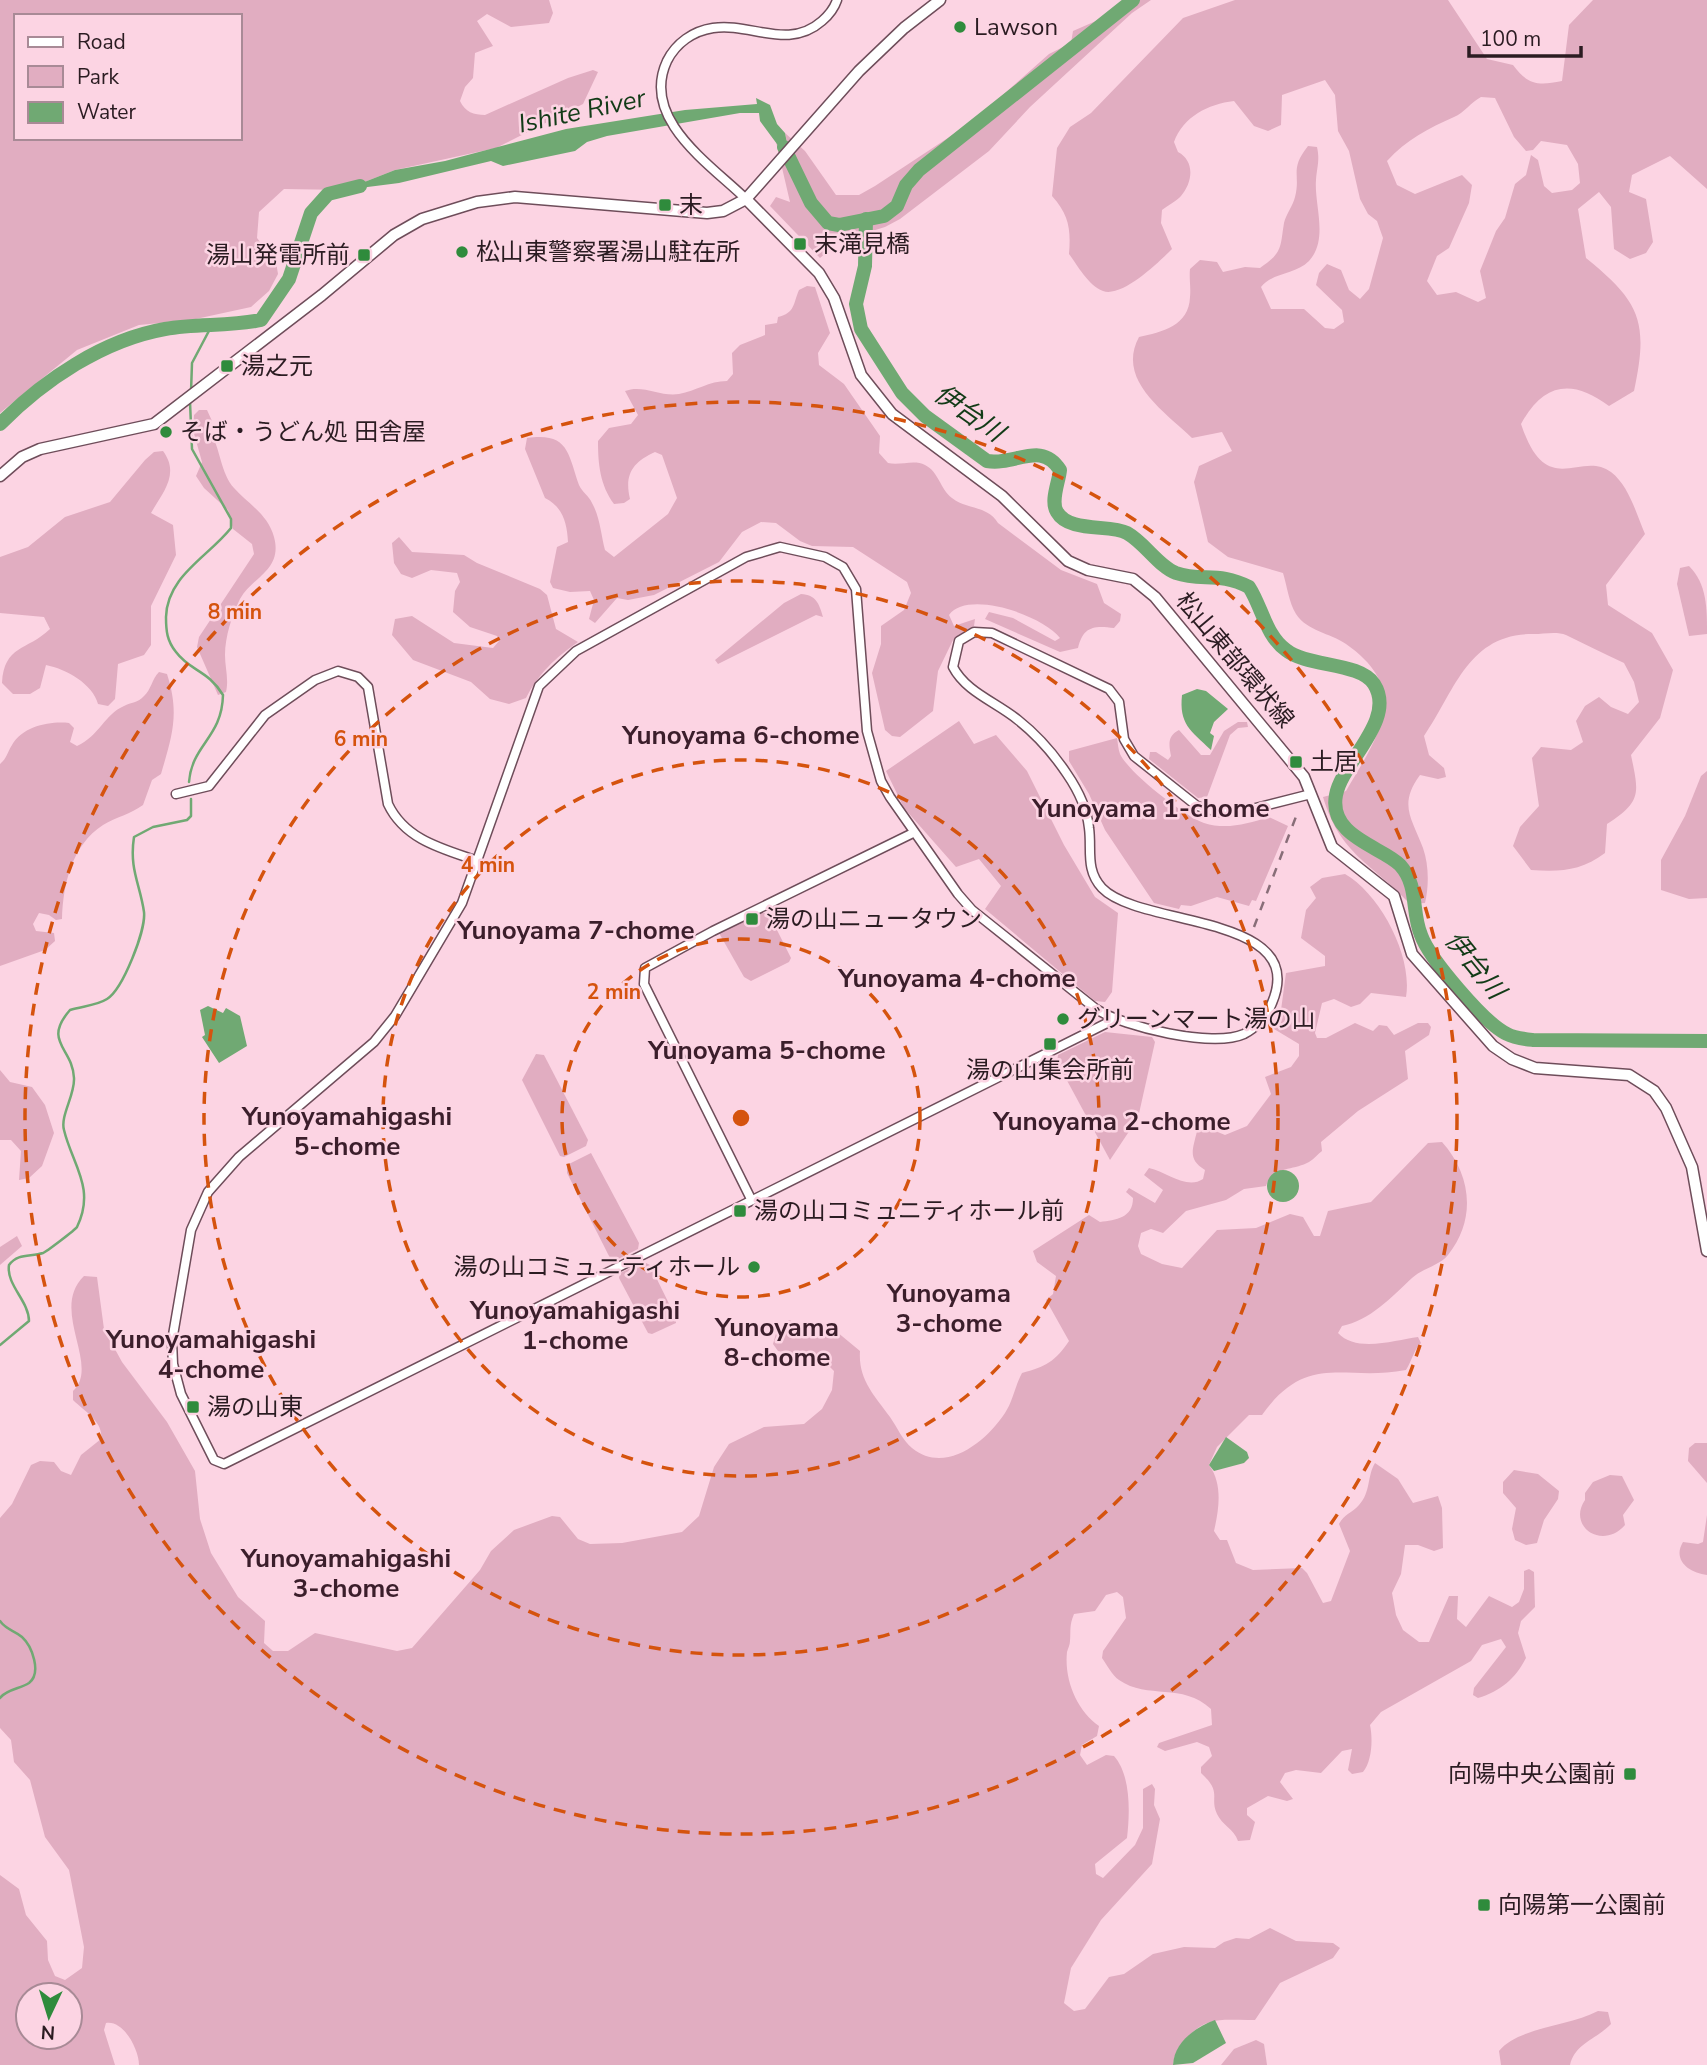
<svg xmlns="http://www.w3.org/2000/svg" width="1707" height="2065" font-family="'Nunito Sans','Noto Sans JP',sans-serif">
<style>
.green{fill:#e1adc1;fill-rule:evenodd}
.water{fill:#70a973}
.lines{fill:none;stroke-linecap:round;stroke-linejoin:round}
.stream{stroke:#70a973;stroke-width:2.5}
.river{stroke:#70a973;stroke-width:14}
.tertiary-casing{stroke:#6e4d5a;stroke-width:11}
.primary-casing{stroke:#6e4d5a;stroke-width:13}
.trunk-casing{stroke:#6e4d5a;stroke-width:13}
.tertiary{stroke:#fff;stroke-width:8}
.primary{stroke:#fff;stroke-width:10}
.trunk{stroke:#fff;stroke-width:10}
.rail{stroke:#886e78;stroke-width:2.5;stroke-dasharray:9 9;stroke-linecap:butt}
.ring{fill:none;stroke:#d5530e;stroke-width:3.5;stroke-dasharray:12 9}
.poi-dot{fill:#2f8b3c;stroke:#fcd4e3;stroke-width:2.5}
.labels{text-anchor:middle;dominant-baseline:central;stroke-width:5;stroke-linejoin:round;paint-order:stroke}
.poi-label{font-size:24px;fill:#2b1c22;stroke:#fcd4e3;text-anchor:start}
.street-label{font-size:24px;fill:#2b1c22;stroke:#fcd4e3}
.water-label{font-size:26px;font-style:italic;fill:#123b17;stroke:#fcd4e3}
.neighbourhood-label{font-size:26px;font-weight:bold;fill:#3b1e2b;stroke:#fcd4e3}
.centre{fill:#d5530e;stroke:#fcd4e3;stroke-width:3.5}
.ring-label{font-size:21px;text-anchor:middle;font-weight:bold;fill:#d5530e;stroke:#fcd4e3;stroke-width:5;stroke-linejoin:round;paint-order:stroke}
</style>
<rect width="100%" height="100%" fill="#fcd4e3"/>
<g class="green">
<path d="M0,0H549L553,13L549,23L511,27L487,14L477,21L493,46L475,53L473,78L465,87L460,101C465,112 474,115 485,115L568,78L593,70L598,72L583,104L496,148L395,170L344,190L284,189L259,212L257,238L276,262L278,274L269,291L251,307L191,320L139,325L77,350L0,413ZM16,16H240V138H16Z"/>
<path d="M1126,0H1151L1132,13L1030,107L989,151L900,219L885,227L840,241L820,258L770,206L776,197L790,202L776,142L791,161L785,133L805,151L836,195H859L875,186L972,122L1049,54L1071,43L1073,31L1105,17Z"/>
<path d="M1235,0H1448L1487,59L1513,65C1528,85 1538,86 1562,81L1569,25L1593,0H1707V189L1670,156L1632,175L1629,192L1646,199L1653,242L1646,253L1630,259L1614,249L1611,207L1599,192L1578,209L1586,258C1640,302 1649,321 1634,391L1609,406C1572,378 1543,383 1521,424C1547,502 1580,449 1611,472C1629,486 1636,513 1645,534L1606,585L1608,605L1652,633L1673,670L1660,718L1631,755C1639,794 1642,801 1607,824L1605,853C1581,871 1560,872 1531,870L1513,846L1520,827L1539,806L1532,758L1541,747L1571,750L1583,742L1576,721L1585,706L1599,697L1611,707L1628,714L1639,702L1634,682L1624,663C1604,654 1585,644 1566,635C1557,631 1543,634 1534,634C1468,633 1455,691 1424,736L1429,755L1444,768L1446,777L1438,779L1420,775C1398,805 1412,818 1423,848C1429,865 1429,886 1425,903L1410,904C1372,863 1340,855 1323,797L1346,791C1378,736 1413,691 1346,644C1330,633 1307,631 1296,614C1289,603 1287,586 1283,573L1228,557L1208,542L1194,482L1199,466L1232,451L1222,432L1192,438C1164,411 1116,380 1139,337C1162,332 1189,326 1190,297C1191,287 1189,279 1190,269L1200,260L1217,262L1223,272L1245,267L1260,268C1283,252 1280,248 1284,223C1286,214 1293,206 1295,197C1301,174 1289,170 1308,146L1317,147C1320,160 1317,167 1316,180C1314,205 1329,239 1309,261C1295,275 1273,272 1261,287L1271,309H1304L1325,328L1334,329L1344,322L1342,310L1316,285L1319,273L1327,264L1341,270L1349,290L1360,299L1369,289L1383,238L1377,221L1368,214L1360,199L1349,151L1338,131L1335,95L1325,80L1282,95L1281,125L1268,131L1254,126L1234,101C1208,104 1183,117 1174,142L1178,152C1195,161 1193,182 1181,196C1177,201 1168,205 1162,210L1161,223L1172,249C1159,262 1122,298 1103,291C1088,285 1078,266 1069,254C1071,229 1069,215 1052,196L1057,148L1070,127L1091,113L1183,18ZM1481,97L1495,98L1514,137L1526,151L1533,150L1541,141L1567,145L1578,164L1580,183L1572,190L1552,193L1544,186L1538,160L1531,155L1526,175L1515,184L1505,218L1496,231L1480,271L1486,298L1478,302L1456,292L1437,295L1427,281L1437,256L1449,248L1469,203L1472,185L1462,175L1415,194L1397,185L1387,161C1406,140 1429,128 1454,117C1464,113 1471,102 1481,97Z"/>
<path d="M807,286L815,287L830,333L818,353L819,365L844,384L880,436L879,453L888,463C900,466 914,459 925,465C939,472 940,489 952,498C967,510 987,505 998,523L1061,570L1097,584L1104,603L1121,614L1120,621L1114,628C1093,625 1083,627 1078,648L1060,652L985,619L989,612L1013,618L1055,641L1060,638C1044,616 968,589 949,615L954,626L975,619L974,626L953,640L938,671L933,711L900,737L892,736L885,730L872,673L881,644V626L904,610L911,593L907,582L853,547L812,546L800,541L776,523L761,522L742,532L719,562L654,595L628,600L617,598L595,623L589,619L594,600L590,591L570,592L553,588L550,582L557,547L568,542C567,523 563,507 545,498L525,449L527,438C569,432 568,454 579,485C582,492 589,496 592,503C600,517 601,535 605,550L614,557L668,514L677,498L662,455L655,452C633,462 624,474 630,499L624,503L614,504C600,485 598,464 598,441L609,428L631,424L638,415L625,391C643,384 660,397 679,394C696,391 709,381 727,381L733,374L732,353L740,345L765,335V325L777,323L778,317C795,313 793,304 799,290Z"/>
<path d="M199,410H207L212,421L210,430C220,448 221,474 234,488C247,503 268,514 274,537C283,570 252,577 240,599C232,615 225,637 225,655C225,668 229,679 226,692L218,695L197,647L199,637L254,554L252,544L233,529L228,510L204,488L196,476L202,462L193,430L194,415Z"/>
<path d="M163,451C180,474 163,492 151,513L173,525L176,555L151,606V645L144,655L118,664L115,699L108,706L98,704C93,684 66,669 46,665L40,688L30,694H13L2,683C4,645 27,651 50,629L44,617L0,613V557L28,547L65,517L110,502L145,460L154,452Z"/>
<path d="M399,537L412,552L464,555L477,563L540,589L547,595L556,629L578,642C555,658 539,673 526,698L509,704L490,699L471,682L413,660L392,635L395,619L412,616L454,643L493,648L499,641L497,636L470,627L453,612L455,591L460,582L457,573L431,570L412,578L401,574L394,563L392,543Z"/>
<path d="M1689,566C1707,584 1707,608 1707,634L1689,636L1677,584L1680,568Z"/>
<path d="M801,594C816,595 819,603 823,617L816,615L718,664L715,660L784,603Z"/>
<path d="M159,672L167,674C180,714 172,736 161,774L152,780L143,805C131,814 116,817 103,825C72,845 63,884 62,919L56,920L49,915L39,913L33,924L36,931L54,933L55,941L45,950L0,966V764C7,758 7,753 12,745C23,726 50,721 69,723L74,728L70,742L77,746C99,736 105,714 124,706C131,702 138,703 144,696C151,690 152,679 159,672Z"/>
<path d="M959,721L974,744L996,735L1027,771L1064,845L1095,897L1118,913L1112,992L1105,1002L1095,1001L985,909L1001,886L979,859L956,867L904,808L886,771Z"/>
<path d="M1238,722H1247L1248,727L1238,728L1230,735L1207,797L1198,798L1149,759L1150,752H1156L1168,760L1171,756C1169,745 1167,736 1179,730L1201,755H1210L1224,731Z"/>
<path d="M1117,738C1118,743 1118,749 1120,754C1129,773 1184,816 1204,823C1226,830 1247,824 1269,817L1288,826L1256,901L1252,900L1249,906L1217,897L1191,906L1181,905L1179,909L1154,903L1105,830L1089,794L1069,761V751Z"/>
<path d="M1707,771V898L1689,899L1661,890V860L1685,816L1701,776Z"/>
<path d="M1345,874C1380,894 1413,956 1406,997L1371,993L1360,1004L1351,1007L1334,999L1322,1003L1315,1033L1317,1038H1326L1355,1023L1373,1031L1379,1025L1387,1026L1394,1035L1418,1023H1428L1431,1027L1429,1035L1405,1051L1408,1079L1358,1111L1321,1142L1322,1151C1318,1154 1314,1159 1309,1162C1293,1171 1272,1166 1266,1186L1244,1189L1226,1200L1186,1211L1163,1233L1151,1229L1141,1233L1138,1246L1141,1254L1162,1264L1182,1268L1217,1230L1256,1228L1290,1214L1303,1217L1314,1236H1320L1328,1211L1371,1202L1428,1143L1442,1142C1471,1174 1477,1219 1448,1255C1439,1266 1423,1268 1412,1278C1392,1297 1369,1321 1342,1326L1338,1333C1356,1353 1396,1340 1418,1337L1421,1343C1413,1351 1412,1361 1406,1370C1343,1382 1308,1351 1262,1415H1249L1217,1447L1209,1465C1223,1484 1219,1509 1214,1531L1220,1540H1227L1236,1563L1253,1570L1302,1568L1307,1573L1323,1603L1331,1601L1350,1551L1339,1524C1344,1514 1352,1513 1359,1505C1371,1492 1367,1476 1375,1463L1398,1479L1413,1503L1438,1496L1442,1508L1443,1548L1434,1551L1418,1545H1405L1401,1574L1392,1593L1396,1615L1403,1630L1419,1642H1429L1449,1596H1458L1457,1619L1466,1627L1489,1596L1512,1607L1519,1602L1524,1589V1571L1529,1569L1534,1572L1535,1607L1521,1621L1518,1633L1526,1658C1515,1679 1501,1691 1478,1698L1473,1695L1474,1688L1506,1647L1501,1639L1482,1645L1471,1661L1381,1712L1370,1725C1373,1739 1372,1761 1363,1772L1352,1774L1348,1770L1352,1749L1342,1751L1321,1773L1296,1770L1285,1773L1280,1782L1293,1799L1287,1801L1268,1796L1247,1808V1815L1255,1822L1250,1840L1238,1841C1234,1829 1222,1825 1217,1814C1209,1797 1223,1793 1201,1773V1767L1212,1756L1209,1747L1197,1742L1165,1751L1157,1747L1159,1743L1212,1725L1211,1709C1182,1682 1148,1700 1119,1680C1112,1675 1107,1665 1102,1658L1103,1651L1126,1618L1123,1597L1117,1592L1106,1595L1095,1611L1074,1614C1069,1626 1071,1630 1070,1641C1070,1645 1068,1648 1067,1652C1064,1680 1077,1711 1099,1726L1097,1736L1082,1745L1080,1755L1087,1765L1106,1755L1114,1756C1131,1775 1130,1813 1127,1838L1095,1864L1096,1874L1103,1878L1135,1845L1143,1828V1789L1152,1784L1155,1789L1154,1805L1160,1819L1152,1864L1101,1920L1071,1968L1064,2003L1074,2011L1085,2009L1109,1977L1124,1974L1153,1954L1184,1947L1215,1948L1224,1942L1236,1938L1249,1939L1270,1928L1296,1941L1333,1943L1340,1948L1333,1958L1280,1983L1255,2020C1225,2021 1205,2014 1185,2041C1178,2049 1174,2054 1173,2065H139C139,2050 124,2020 106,2023L104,2030L115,2065H0V1875L19,1889L26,1915L47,1941L48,1960L55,1976L65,1980L82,1968L84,1947L69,1870L45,1837L30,1780L14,1762L11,1740L0,1728V1518L12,1504L31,1465L40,1461L54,1462L61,1471L71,1475L81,1455L101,1439C104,1422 84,1411 73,1400V1391C101,1365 49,1310 84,1276L97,1277L104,1329L122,1362L167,1422L195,1471L200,1519L211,1553L238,1597L265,1621L264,1643L273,1651H288L315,1633L397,1651L412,1648L480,1570L491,1551L514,1530L552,1516L560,1517L578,1539L590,1544L622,1543L682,1532L699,1516L714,1467L729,1444L764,1427L804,1424L822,1409L832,1390L834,1371L823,1360L778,1351L773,1344L777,1330L789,1320L816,1330L831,1327L860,1351C858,1379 874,1395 890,1417C897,1427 903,1441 912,1448C945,1475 986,1442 1005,1413C1013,1401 1015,1386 1022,1373C1045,1367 1056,1361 1069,1341L1046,1300L1053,1294L1056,1276L1037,1262L1033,1251L1089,1215L1100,1222C1116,1220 1133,1218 1133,1198L1126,1192L1129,1188L1155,1203L1163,1190L1144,1175L1149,1168C1167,1172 1187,1190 1203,1179L1205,1170C1187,1159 1193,1149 1197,1131L1208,1128L1225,1135L1247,1126L1271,1094L1265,1077L1291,1067L1299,1056V1044L1274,1029L1273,1022L1281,1010L1286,973L1325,966V956L1301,938L1306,910L1316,898L1310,887L1322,878ZM28,1995H70V2037H28Z"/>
<path d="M761,912L769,914L791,958L789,962L751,981L744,977L719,933Z"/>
<path d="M1105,1032L1152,1037L1155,1042L1138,1118L1110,1160L1057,1062L1058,1055Z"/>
<path d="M536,1054L544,1055L588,1140L586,1146L564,1157L560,1156L522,1080Z"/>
<path d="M0,1070L10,1082L32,1087L45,1105L54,1133L42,1166L29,1178L19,1180L21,1151L11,1140H0Z"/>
<path d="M591,1153L639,1243L638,1249L614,1261L611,1260L567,1173V1165Z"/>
<path d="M17,1236L22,1246L0,1265V1247Z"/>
<path d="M644,1262L650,1265L676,1318V1323L652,1334L648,1333L619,1278L620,1273Z"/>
<path d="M1695,1443H1707V1483L1688,1461L1689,1448Z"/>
<path d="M1514,1470L1538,1474L1559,1491L1558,1499L1544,1520L1537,1543L1526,1545L1515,1540L1512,1529L1516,1508L1503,1493V1482Z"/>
<path d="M1610,1475L1622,1476L1634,1500L1623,1515L1625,1525C1602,1551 1567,1526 1585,1500V1493L1593,1482Z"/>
<path d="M1707,1515V1575C1689,1573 1672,1560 1683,1542L1698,1544L1703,1542Z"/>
<path d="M1598,2011L1608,2012L1611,2024C1597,2039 1575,2043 1570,2065H1501L1499,2051C1519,2027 1570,2026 1598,2011Z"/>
<path d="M1256,2040L1264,2044L1267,2065H1221L1234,2049Z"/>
</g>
<g class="water">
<path d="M756,98L770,105L777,124L785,133L791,163L760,121L759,113H740L607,136L587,142L575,151L503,166L491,161L399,183L344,190L395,170L445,161L566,129L685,110L757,104Z"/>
<path d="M1197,689L1206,691L1228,709L1214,722L1210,733L1214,736L1211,750C1190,730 1179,724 1182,695Z"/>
<path d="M208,1006L223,1013L226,1008L240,1016L247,1046L219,1063L202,1037L205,1035L200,1010Z"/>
<circle cx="1283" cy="1186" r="16"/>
<path d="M1226,1437L1247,1452L1249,1458L1244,1463L1214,1471L1209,1465Z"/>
<path d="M1215,2020L1226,2043L1193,2063L1173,2065C1174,2042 1196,2027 1215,2020Z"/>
</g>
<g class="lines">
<g class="stream">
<path d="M191,392L192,363L211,327"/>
<path d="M189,782C192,744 222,738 223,695C208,670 190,671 176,652C167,641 166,631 166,617C167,576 208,557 231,528V519L192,449L190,402"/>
<path d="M0,1345L29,1321C29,1301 6,1285 9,1265C18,1253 30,1257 43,1253C46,1252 75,1230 77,1227C96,1188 72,1164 64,1130C60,1116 75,1095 74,1078C73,1048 42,1042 70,1010C82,1006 96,1006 107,999C123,989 146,930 144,912C140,884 129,869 134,837L153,827L187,820L191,816V799"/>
<path d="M0,1621C6,1630 14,1630 22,1637C32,1646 42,1673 29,1683C20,1689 7,1689 0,1698"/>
</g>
<g class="river">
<path d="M784,147L811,203L828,223L839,225L884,216L897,206L906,185L919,170L1133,0"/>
<path d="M866,219L865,266L856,304L861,329L902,393L925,416L987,461C1015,466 1041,440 1060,470C1059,482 1050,501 1057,512C1069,533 1110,524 1127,533C1145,543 1158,566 1176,573C1201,582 1219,571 1249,587C1262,607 1266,636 1286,650C1307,667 1360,662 1374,684C1397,720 1342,762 1336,795C1328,837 1383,847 1400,865C1419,886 1411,911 1421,935C1429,958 1484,1023 1507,1034C1514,1038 1524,1039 1533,1040L1707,1041"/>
<path d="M0,424C44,380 103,340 165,329C197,323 229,327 261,320L289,279L311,213L328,194L360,186"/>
</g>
<defs>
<g id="tertiary">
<path d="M746,199C710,164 640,119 667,61C676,43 693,31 713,28C750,22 788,51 822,21C829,15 834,9 837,0"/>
<path d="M176,794L209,786L265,715L315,680L338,671L358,677L368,687L388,804C405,840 443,849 478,861"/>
<path d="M1113,1020L224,1464L214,1460L181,1394L173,1364L172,1341L191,1230L208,1192L239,1157L374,1042L395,1016L462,903L539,686L576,651L746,557L780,547L825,557L843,567L856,589L867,731L881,781L890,797L958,894L972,910L1096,1009C1124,1027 1213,1048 1244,1034C1256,1028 1267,1016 1272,1003C1310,913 1140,928 1102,888C1085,870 1092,849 1089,828C1087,809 1078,790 1067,774C1053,753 1037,735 1018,720C996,702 966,692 953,667L959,641L974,632L992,633L1109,689L1119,702L1124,739L1134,756L1197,806L1218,812L1244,811L1311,794"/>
<path d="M751,1199L644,984L645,968L713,931L913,833"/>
</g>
<path id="primary" d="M746,199L819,273L834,298L861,375L892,414L1002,496L1068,561L1088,570L1133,579L1155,597L1304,777L1332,847L1394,896L1412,954L1493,1046L1512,1059L1535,1068L1629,1075L1654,1091L1666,1108L1692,1167L1707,1251"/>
<path id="trunk" d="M0,476L22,457L40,449L154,424L322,295L394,235L422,219L477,202L515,197L707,213L723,211L746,199L859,71L904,28L940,0"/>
</defs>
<use href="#tertiary" class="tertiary-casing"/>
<use href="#primary" class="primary-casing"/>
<use href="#trunk" class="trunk-casing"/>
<use href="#tertiary" class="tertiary"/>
<use href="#primary" class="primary"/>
<use href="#trunk" class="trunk"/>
<path class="rail" d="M1254,927L1297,814"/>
</g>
<g class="ring">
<circle cx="741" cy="1118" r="179"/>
<circle cx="741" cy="1118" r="358"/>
<circle cx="741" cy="1118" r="537"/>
<circle cx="741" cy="1118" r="716"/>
</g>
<g class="poi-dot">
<circle cx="960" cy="27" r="7"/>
<rect x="658" y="198" width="14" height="14" rx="3.5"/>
<rect x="793" y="237" width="14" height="14" rx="3.5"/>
<circle cx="462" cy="252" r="7"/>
<rect x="357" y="248" width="14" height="14" rx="3.5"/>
<rect x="220" y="359" width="14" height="14" rx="3.5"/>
<circle cx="166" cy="432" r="7"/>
<rect x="1289" y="755" width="14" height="14" rx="3.5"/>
<rect x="745" y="912" width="14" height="14" rx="3.5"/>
<circle cx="1063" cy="1019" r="7"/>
<rect x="1043" y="1037" width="14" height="14" rx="3.5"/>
<rect x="733" y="1204" width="14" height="14" rx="3.5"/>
<circle cx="754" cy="1267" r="7"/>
<rect x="186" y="1400" width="14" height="14" rx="3.5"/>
<rect x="1623" y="1767" width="14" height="14" rx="3.5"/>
<rect x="1477" y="1898" width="14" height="14" rx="3.5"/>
</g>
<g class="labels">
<g class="poi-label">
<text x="974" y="27">Lawson</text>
<text x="679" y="205">末</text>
<text x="814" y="244">末滝見橋</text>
<text x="476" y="252">松山東警察署湯山駐在所</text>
<text x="350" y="255" text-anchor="end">湯山発電所前</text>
<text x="241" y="366">湯之元</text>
<text x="180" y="432">そば・うどん処 田舎屋</text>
<text x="1310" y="762">土居</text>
<text x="766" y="919">湯の山ニュータウン</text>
<text x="1077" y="1019">グリーンマート湯の山</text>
<text x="1050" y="1070" text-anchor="middle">湯の山集会所前</text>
<text x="754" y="1211">湯の山コミュニティホール前</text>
<text x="740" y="1267" text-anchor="end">湯の山コミュニティホール</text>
<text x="207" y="1407">湯の山東</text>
<text x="1616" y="1774" text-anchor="end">向陽中央公園前</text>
<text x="1498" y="1905">向陽第一公園前</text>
</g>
<g class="street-label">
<text transform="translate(1235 660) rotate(50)">松山東部環状線</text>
</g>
<g class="water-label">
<text transform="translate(582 111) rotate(-12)">Ishite River</text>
<text transform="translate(969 413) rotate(35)">伊台川</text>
<text transform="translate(1475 965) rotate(51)">伊台川</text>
</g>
<g class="neighbourhood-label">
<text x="741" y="735">Yunoyama 6-chome</text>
<text x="1151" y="808">Yunoyama 1-chome</text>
<text x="576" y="930">Yunoyama 7-chome</text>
<text x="957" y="978">Yunoyama 4-chome</text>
<text x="767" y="1050">Yunoyama 5-chome</text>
<text x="347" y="1116">Yunoyamahigashi<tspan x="347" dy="30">5-chome</tspan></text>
<text x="1112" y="1121">Yunoyama 2-chome</text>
<text x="949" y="1293">Yunoyama<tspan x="949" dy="30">3-chome</tspan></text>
<text x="575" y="1310">Yunoyamahigashi<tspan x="575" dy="30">1-chome</tspan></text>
<text x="777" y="1327">Yunoyama<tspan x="777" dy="30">8-chome</tspan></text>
<text x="211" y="1339">Yunoyamahigashi<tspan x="211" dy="30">4-chome</tspan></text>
<text x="346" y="1558">Yunoyamahigashi<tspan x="346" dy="30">3-chome</tspan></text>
</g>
</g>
<circle cx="741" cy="1118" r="10" class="centre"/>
<g class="ring-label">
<text x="235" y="619">8 min</text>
<text x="361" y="746">6 min</text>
<text x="488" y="872">4 min</text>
<text x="614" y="999">2 min</text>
</g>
<rect x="14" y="14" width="228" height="126" fill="#fcd4e3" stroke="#a88a96" stroke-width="2"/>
<rect x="28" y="37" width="35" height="10" fill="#ffffff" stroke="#a88a96" stroke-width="2"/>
<text x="77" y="49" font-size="21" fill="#2b1c22">Road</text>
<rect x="28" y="66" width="35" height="21" fill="#e1adc1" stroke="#a88a96" stroke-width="2"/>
<text x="77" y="84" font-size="21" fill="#2b1c22">Park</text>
<rect x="28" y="102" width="35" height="21" fill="#70a973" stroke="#a88a96" stroke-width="2"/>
<text x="77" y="119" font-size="21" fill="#2b1c22">Water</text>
<g transform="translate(49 2016) rotate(184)"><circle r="33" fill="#fcd4e3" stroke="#a88a96" stroke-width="2"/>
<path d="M0-5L12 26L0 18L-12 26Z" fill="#2f8b3c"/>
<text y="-10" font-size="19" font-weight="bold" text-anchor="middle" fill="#2b1c22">N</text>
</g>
<path d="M1469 46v10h112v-10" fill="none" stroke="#2b1c22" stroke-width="3.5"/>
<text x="1480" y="46" font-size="21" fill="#2b1c22" stroke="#fcd4e3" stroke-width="5" paint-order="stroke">100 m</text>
</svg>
